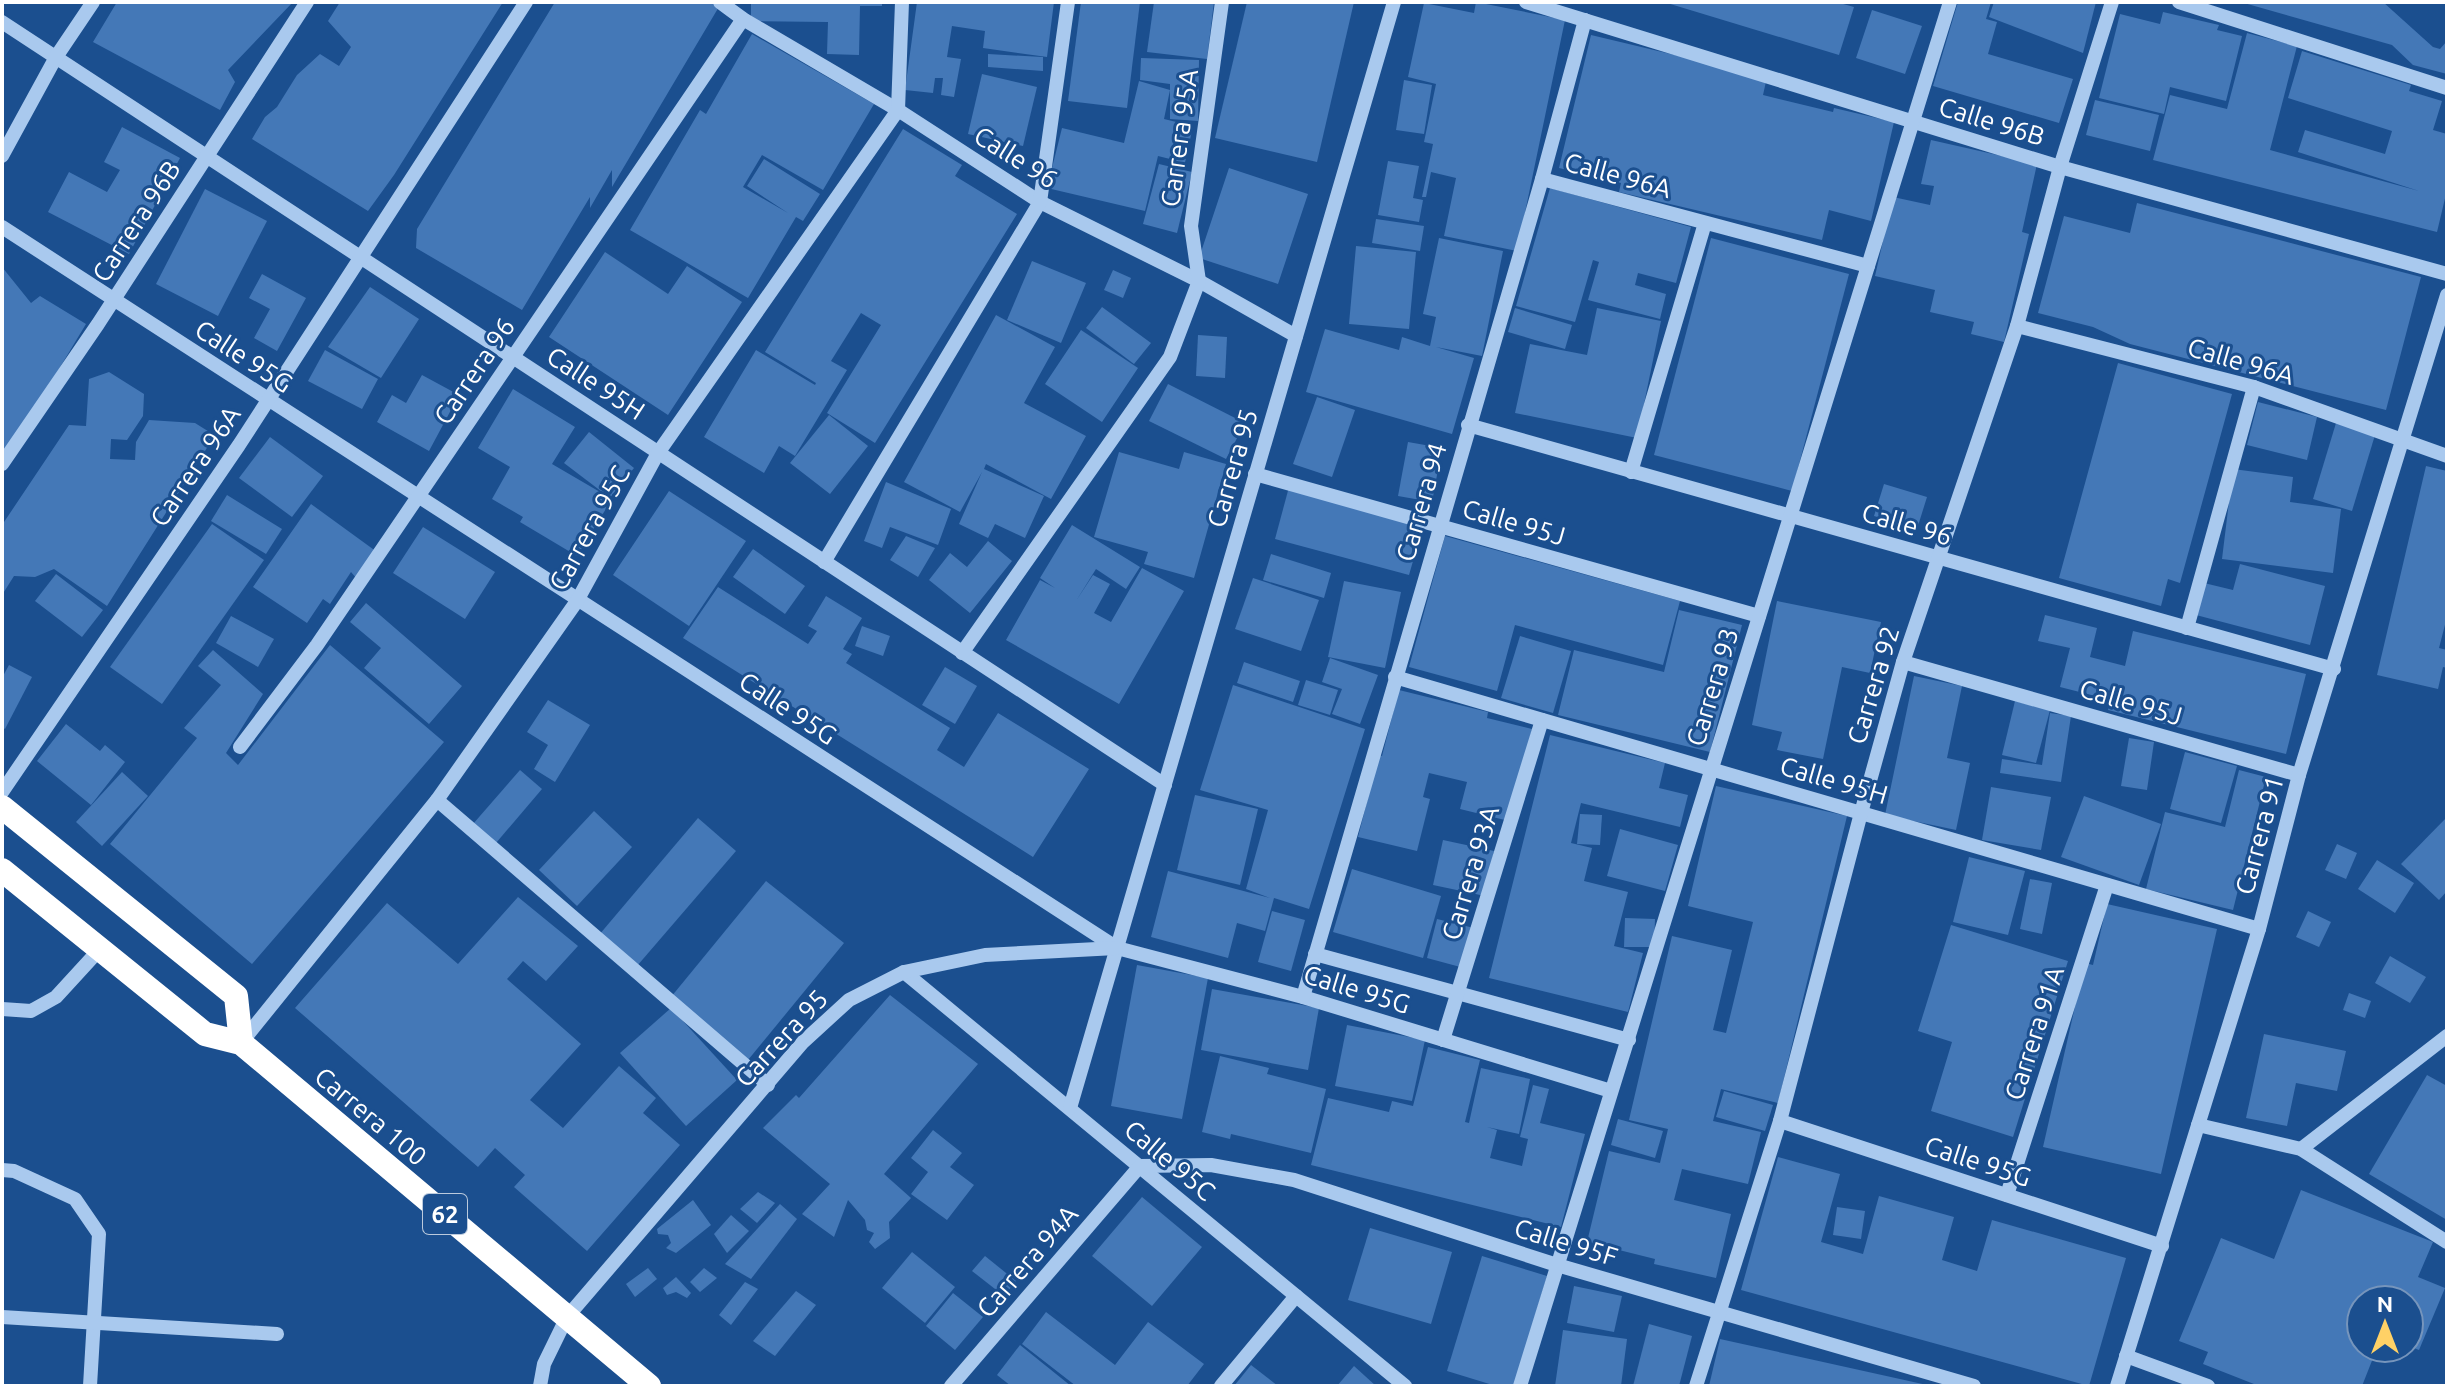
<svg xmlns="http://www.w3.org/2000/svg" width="2449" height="1388" font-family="Ubuntu,sans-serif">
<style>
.building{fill:#4478b7}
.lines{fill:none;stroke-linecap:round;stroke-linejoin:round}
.minor{stroke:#a9c9ee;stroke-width:14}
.highway{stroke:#fff;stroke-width:24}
.labels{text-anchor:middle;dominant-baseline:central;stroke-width:6;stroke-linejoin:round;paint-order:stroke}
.shield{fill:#1b4f8f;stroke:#bbcadd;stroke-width:2}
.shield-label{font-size:24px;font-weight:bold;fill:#fff}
.street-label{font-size:26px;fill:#fff;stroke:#1b4f8f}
</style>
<rect width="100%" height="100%" fill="#1b4f8f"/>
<g class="building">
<path d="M117,2H293L228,70L235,82L220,110L93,42Z"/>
<path d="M340,2H503L394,175L368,211L252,139L265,117L277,107L297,75L320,54L339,66L351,47L328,21Z"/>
<path d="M555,2H714L720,5L612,187V170L590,208V197L522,310L416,248L417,229Z"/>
<path d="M751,2H882V6H860L859,55L827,54L828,22L751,21Z"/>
<path d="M917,2H1054L1047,57L983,48L985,31L952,26L947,57L961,59L954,97L941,95L943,78H935L933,93L905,90Z"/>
<path d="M1081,2H1140L1127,108L1068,101Z"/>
<path d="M1154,2H1214L1207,59L1147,52Z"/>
<path d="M1247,2H1354L1317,162L1215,138Z"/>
<path d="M1476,2L1565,20L1517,251L1444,236L1456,178L1431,172L1426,197H1422L1433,144L1424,142L1436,84L1408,77L1424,3L1474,13Z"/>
<path d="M1836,2L1854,7L1839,55L1667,3Z"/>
<path d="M1958,2H1991L1986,19L1997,22L1988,54L2073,79L2059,123L1933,86Z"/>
<path d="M1994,2H2096L2083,53L1989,17Z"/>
<path d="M2383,2L2433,47L2440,49L2447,41V74L2413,65L2392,45L2244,3Z"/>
<path d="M1872,10L1922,26L1905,74L1856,58Z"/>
<path d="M2163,12L2219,25L2217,30L2242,36L2226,101L2170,87L2164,114L2099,98L2120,14L2160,24Z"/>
<path d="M2247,33L2297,46L2270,150L2419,191L2298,152L2305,130L2385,154L2392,131L2288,98L2302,51L2411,85L2409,91L2442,101L2433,130L2447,134V190L2437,232L2153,160L2170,95L2227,109Z"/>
<path d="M752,34L874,104L823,190L762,155L743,187L788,213L747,186L764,159L820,194L803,221L796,217L748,298L630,230L700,110L706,114Z"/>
<path d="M1591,35L1767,77L1763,95L1833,112L1834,108L1894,122L1871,221L1829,210L1822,240L1619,192L1621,183L1559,168Z"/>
<path d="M988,54L1043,57V71L988,67Z"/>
<path d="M1141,58L1199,60L1198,121L1170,119V84L1140,80Z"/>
<path d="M982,74L1037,87L1023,146L968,134Z"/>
<path d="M1404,80L1432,85L1424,134L1396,130Z"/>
<path d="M1139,81L1170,90L1164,119L1193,126L1184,167L1172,165L1174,160L1158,156L1145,211L1047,188L1062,128L1124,143Z"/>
<path d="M2095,100L2159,115L2150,151L2086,135Z"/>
<path d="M122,127L180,158L129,254L48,212L69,172L107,192L120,170L104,162Z"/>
<path d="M903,129L962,165L955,176L1017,214L875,443L827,413L881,325L861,313L831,361L847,370L795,456L779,446L764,473L704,437L756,350L815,385L816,383L765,352Z"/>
<path d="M1931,140L2037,164L2022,232L2029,234L2004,342L1971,334L1974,322L1930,312L1935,290L1875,276L1893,197L1930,205L1934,186L1921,184Z"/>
<path d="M1388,161L1419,166L1413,198L1423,200L1419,222L1378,215Z"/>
<path d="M1159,164L1192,172L1177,233L1143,224Z"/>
<path d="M1229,168L1308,194L1278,284L1199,258Z"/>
<path d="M1550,188L1691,227L1676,283L1638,273L1635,285L1666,294L1660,319L1588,300L1599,262L1593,260L1575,322L1516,306Z"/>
<path d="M205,189L267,221L218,316L156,284Z"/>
<path d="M2137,203L2421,277L2386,410L2130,344L2093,327L2038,313L2064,216L2130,233Z"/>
<path d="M1376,219L1424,226L1420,251L1372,243Z"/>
<path d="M1439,238L1503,251L1482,356L1436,347L1474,358L1452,434L1306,392L1325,329L1399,350L1402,337L1430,346L1436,317L1423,314Z"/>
<path d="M1711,238L1849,274L1792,491L1654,455Z"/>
<path d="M1356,246L1416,252L1409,329L1349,324Z"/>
<path d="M605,252L668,294L687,266L742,302L668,415L549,337Z"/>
<path d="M1032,261L1086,283L1061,343L1007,320Z"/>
<path d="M2,267L31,303L40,296L86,324L6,457L2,452Z"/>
<path d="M1113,270L1131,278L1123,298L1104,290Z"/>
<path d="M262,274L306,298L277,351L254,338L270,309L249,298Z"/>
<path d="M370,287L419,319L381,378L328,347Z"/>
<path d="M1102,307L1151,343L1134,364L1086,328Z"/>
<path d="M1515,308L1572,325L1565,349L1508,332Z"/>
<path d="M1597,308L1661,321L1637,438L1515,413L1530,344L1587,355Z"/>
<path d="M996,315L1055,347L1024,403L1086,436L1051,499L986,464L984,469L1044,496L1025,538L995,524L988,538L959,524L982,472L960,512L904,482Z"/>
<path d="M1081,330L1138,368L1102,422L1045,384Z"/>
<path d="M1198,335L1227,337L1225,378L1196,376Z"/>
<path d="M325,350L378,379L362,409L308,381Z"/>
<path d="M2118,363L2232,394L2180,583L2168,579L2161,606L2059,578Z"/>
<path d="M109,372L144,394L143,416L127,440L111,439L110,459L135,460L136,442L149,420L195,423L211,433L210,443L107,606L54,569L35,577L14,576L2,595V525L69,425L86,426L89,379Z"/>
<path d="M422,375L459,395L429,451L377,422L392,395L406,403Z"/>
<path d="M1168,384L1245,423L1226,459L1149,421Z"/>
<path d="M513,389L575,427L552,464L612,499L577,556L520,522L523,517L492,499L510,467L478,448Z"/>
<path d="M1317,397L1355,410L1332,477L1293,464Z"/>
<path d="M2258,402L2317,417L2307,460L2247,445Z"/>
<path d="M829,415L868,446L830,494L790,463Z"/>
<path d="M2336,423L2375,435L2352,511L2313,499Z"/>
<path d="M589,432L634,468L610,498L564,463Z"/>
<path d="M270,437L323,476L292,517L239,478Z"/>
<path d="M1408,442L1442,448L1432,502L1398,496Z"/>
<path d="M1119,452L1179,469L1184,452L1226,464L1194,578L1144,564L1148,552L1094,537Z"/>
<path d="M2426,466L2447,471V617L2439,648L2447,650V668L2443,667L2438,689L2377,675Z"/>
<path d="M2233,469L2293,477L2290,502L2341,509L2333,573L2222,559Z"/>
<path d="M886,482L951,509L938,545L890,527L882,548L864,541Z"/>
<path d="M1884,484L1927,497L1917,529L1874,516Z"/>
<path d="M1289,487L1424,523L1409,575L1275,539Z"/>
<path d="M669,491L746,541L689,626L613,575Z"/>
<path d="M227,495L282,529L266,554L211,521Z"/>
<path d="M311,504L377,552L357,579L351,572L330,604L323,599L307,623L253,587Z"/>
<path d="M212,524L264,560L162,704L110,667Z"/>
<path d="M1072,525L1140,567L1126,589L1096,569L1076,601L1093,575L1110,584L1094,613L1111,622L1142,568L1184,591L1119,704L1006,640L1040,580L1055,588L1040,578Z"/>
<path d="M423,527L495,572L465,619L393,573Z"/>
<path d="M906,536L935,548L918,577L890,560Z"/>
<path d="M1445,536L1680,601L1663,665L1515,625L1497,691L1409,667Z"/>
<path d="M988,541L1012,561L970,613L929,580L950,553L967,567Z"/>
<path d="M753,549L805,586L785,614L733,577Z"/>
<path d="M1271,554L1331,573L1324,598L1263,580Z"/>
<path d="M2240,564L2325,586L2310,645L2196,615L2204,583L2233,590Z"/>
<path d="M56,574L103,610L82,637L35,601Z"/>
<path d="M1253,578L1319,600L1301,651L1235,629Z"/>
<path d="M1344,581L1401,592L1385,668L1328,657Z"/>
<path d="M718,587L808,644L817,631L808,626L826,596L862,618L843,649L852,654L846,663L950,728L937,750L964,767L998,713L1089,769L1033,857L683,638Z"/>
<path d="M1777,601L1881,622L1870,673L1842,667L1823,759L1777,750L1782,732L1752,725Z"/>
<path d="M366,603L462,686L429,724L364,668L381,648L350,622Z"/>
<path d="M1679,610L1742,625L1710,752L1558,715L1574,650L1664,672Z"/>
<path d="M2045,615L2097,628L2090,657L2125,666L2133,631L2306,674L2286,754L2108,710L2111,700L2060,687L2070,648L2038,641Z"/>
<path d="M231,616L274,639L258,667L216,643Z"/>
<path d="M862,626L890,636L883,656L855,646Z"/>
<path d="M1520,636L1571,651L1553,713L1501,698Z"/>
<path d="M330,645L444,742L252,964L110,844L197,738L184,728L221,685L198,666L213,650L263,694L226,753L238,765Z"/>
<path d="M1330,658L1378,675L1360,724L1332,714L1342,689L1322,682Z"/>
<path d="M1244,662L1300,681L1293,702L1237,683Z"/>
<path d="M9,665L32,677L5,729L2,727V678Z"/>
<path d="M945,667L977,686L955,724L922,705Z"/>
<path d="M1914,676L1962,686L1947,758L1970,763L1956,830L1885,815Z"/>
<path d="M1306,680L1338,690L1330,715L1298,705Z"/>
<path d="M1233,685L1365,729L1309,909L1274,898L1265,931L1237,923L1228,958L1151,937L1168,871L1270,898L1246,889L1268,810L1200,790Z"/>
<path d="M1399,690L1488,712L1487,718L1532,729L1509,821L1460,809L1467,782L1429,773L1423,797L1430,799L1417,851L1358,837L1379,755L1382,756Z"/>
<path d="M548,700L590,725L555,782L534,769L548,745L527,732Z"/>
<path d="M2015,701L2050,710L2036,763L2002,755Z"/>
<path d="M2050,713L2071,716L2061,782L2000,773L2002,759L2042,765Z"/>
<path d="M66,724L100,751L105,745L125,762L91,805L37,761Z"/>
<path d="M1550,735L1665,763L1659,788L1688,795L1680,827L1581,803L1571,843L1592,848L1584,881L1628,892L1614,946L1643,953L1628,1012L1489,978Z"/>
<path d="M2129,738L2154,742L2147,790L2121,786Z"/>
<path d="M2185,752L2237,766L2221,823L2170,809Z"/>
<path d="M520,770L542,789L496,843L473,824Z"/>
<path d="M2239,770L2266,777L2233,910L2146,889L2165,812L2225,827Z"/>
<path d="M122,772L148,796L102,846L76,822Z"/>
<path d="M1716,786L1847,816L1778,1103L1721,1089L1713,1121L1761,1132L1748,1184L1682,1169L1674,1200L1731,1214L1716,1278L1654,1264L1655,1259L1587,1242L1609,1151L1660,1163L1668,1129L1629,1120L1672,936L1732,950L1713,1030L1726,1033L1753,922L1688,906Z"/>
<path d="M1991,787L2051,797L2041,850L1982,840Z"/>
<path d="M1195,795L1258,809L1240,885L1177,870Z"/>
<path d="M2084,796L2161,824L2139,885L2061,857Z"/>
<path d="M594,811L632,847L577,906L539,870Z"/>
<path d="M1580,814L1602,815L1600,845L1577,844Z"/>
<path d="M2447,817V891L2439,900L2401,864Z"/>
<path d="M698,818L736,851L637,966L599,935Z"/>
<path d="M1620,829L1678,845L1665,891L1607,876Z"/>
<path d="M1443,840L1494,851L1485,896L1433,885Z"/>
<path d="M2337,844L2357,853L2346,879L2325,870Z"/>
<path d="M1969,857L2025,871L2008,935L1953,922Z"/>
<path d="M2377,860L2414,883L2395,913L2358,889Z"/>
<path d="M1352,869L1441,896L1423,958L1333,932Z"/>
<path d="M2030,879L2052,883L2042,934L2020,929Z"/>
<path d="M766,881L844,943L748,1060L671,997Z"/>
<path d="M518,897L578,946L546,981L523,961L507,979L581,1044L530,1100L563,1128L619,1066L656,1098L643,1113L680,1145L587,1251L514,1187L525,1175L495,1148L478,1167L295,1008L387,903L458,964Z"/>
<path d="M2107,904L2217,929L2161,1174L2043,1147L2085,963L2093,965Z"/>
<path d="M1272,911L1305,920L1291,971L1258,962Z"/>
<path d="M2308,911L2331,922L2319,947L2296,937Z"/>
<path d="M1625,918L1655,919L1654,947H1624Z"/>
<path d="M1437,919L1474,928L1464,968L1427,958Z"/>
<path d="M1951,925L2068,961L2013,1137L1931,1111L1952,1042L1918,1031Z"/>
<path d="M2390,956L2426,977L2410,1003L2375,983Z"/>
<path d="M1137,965L1208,978L1182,1119L1111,1106Z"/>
<path d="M1212,989L1319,1008L1308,1070L1201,1050Z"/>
<path d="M2349,993L2371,1001L2365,1018L2343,1010Z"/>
<path d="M890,995L978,1064L884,1174L911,1198L889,1222L890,1238L875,1249L869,1242L874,1233L867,1230L865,1220L848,1200L834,1237L802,1214L830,1184L763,1128L796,1095L799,1098Z"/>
<path d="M671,1008L737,1080L686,1126L620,1053Z"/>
<path d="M1347,1025L1425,1040L1412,1101L1335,1086Z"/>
<path d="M2264,1034L2346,1051L2337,1091L2296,1083L2287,1126L2246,1118Z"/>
<path d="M1428,1047L1480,1060L1465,1122L1469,1123L1481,1068L1530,1079L1519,1134L1487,1127L1497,1130L1490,1158L1522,1166L1528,1139L1520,1137L1533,1085L1549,1089L1540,1123L1585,1134L1561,1227L1311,1165L1328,1098L1389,1112L1392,1101L1413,1106Z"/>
<path d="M1220,1056L1269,1068L1267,1074L1326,1089L1311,1153L1231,1134L1230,1139L1202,1132Z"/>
<path d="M2427,1075L2447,1086V1220L2369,1174Z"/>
<path d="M1724,1091L1773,1105L1765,1131L1716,1117Z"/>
<path d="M1618,1119L1663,1131L1655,1158L1611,1145Z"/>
<path d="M933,1130L962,1153L950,1167L974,1185L947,1220L911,1194L928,1172L911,1158Z"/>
<path d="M1778,1157L1840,1174L1821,1242L1863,1254L1879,1196L1954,1217L1942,1260L1977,1271L1992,1220L2126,1258L2089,1386L1741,1290Z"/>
<path d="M2301,1190L2433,1242L2418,1277L2445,1288L2419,1350L2409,1346V1300H2361V1348H2377L2362,1386H2259L2203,1364L2208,1352L2179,1341L2221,1238L2274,1259Z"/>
<path d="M758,1192L775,1203L757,1223L740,1209Z"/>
<path d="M1142,1197L1202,1247L1152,1306L1092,1256Z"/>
<path d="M693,1200L711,1225L676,1253L666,1248L671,1243L668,1235L658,1234L657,1229Z"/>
<path d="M780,1204L797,1219L751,1279L725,1264Z"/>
<path d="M1837,1207L1865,1211L1861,1239L1833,1235Z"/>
<path d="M731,1215L749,1231L727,1253L714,1234Z"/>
<path d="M1370,1228L1452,1252L1431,1324L1348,1300Z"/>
<path d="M912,1252L955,1287L925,1323L882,1288Z"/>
<path d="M985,1256L1016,1281L1004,1296L972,1271Z"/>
<path d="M1482,1256L1547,1276L1514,1386H1496L1447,1371Z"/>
<path d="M648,1268L657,1279L635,1297L626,1284Z"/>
<path d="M704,1268L717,1278L700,1292L690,1282Z"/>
<path d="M676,1277L691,1293L687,1298L676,1292L667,1295L663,1288Z"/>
<path d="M745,1282L758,1289L731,1325L719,1315Z"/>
<path d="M1574,1286L1622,1296L1614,1332L1567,1323Z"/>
<path d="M796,1291L816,1305L775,1356L753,1341Z"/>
<path d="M953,1293L983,1317L955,1350L926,1326Z"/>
<path d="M1046,1312L1115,1365L1148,1322L1204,1364L1187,1386H1076L1022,1344Z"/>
<path d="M1649,1324L1692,1336L1679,1386H1633Z"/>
<path d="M1563,1330L1627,1339L1621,1386H1555Z"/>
<path d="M1720,1339L1927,1385V1386H1709Z"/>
<path d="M1020,1345L1071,1386H1011L997,1375Z"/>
<path d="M1251,1365L1278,1386H1234Z"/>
<path d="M1354,1366L1376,1386H1337Z"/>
</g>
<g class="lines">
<g class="minor">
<path d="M720,2L743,19L898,110L1040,202L1199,281L1296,336"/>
<path d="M1526,2L2060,167L2447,274"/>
<path d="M2179,2L2447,88"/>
<path d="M2,22L1165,785"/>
<path d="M2,156L56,57L93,2"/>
<path d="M1542,179L1868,266"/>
<path d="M2,227L1117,948L1303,997L1611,1091"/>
<path d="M2017,326L2254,387L2447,456"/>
<path d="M1468,425L2334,669"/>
<path d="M2,464L98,324L307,2"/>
<path d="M1631,472L1705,223"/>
<path d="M1255,474L1759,616"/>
<path d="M824,562L1040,202L1068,2"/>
<path d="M2187,628L2254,387"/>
<path d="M962,653L1170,357L1199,281L1191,226L1222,2"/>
<path d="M1903,662L2299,775"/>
<path d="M1395,677L2259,929"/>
<path d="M240,747L317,645L743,19"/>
<path d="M2,792L239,445L526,2"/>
<path d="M437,800L768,1085"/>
<path d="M1315,954L1629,1040"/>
<path d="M904,972L1405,1386"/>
<path d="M1303,997L1542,179L1585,20"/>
<path d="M2,1009L31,1011L56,997L100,949"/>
<path d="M1443,1040L1542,720"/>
<path d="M241,1043L437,800L577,601L658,453L898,110L902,2"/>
<path d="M1070,1108L1394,2"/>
<path d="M1780,1121L2162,1246"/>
<path d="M2198,1125L2301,1149L2447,1242"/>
<path d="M2301,1149L2447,1036"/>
<path d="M2,1170L14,1171L75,1199L99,1234L90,1386"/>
<path d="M2007,1195L2107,885"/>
<path d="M2,1317L277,1334"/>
<path d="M2126,1356L2208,1386"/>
<path d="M540,1386L544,1364L567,1317L803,1042L849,1000L904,972L985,955L1116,948"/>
<path d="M951,1386L1140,1166L1211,1165L1294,1180L1557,1265L1974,1386"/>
<path d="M1221,1386L1296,1296"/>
<path d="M1520,1386L1950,2"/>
<path d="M1696,1386L1780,1121L1861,813L1903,662L2017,326L2060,167L2112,2"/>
<path d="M2117,1386L2259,929L2299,775L2447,295"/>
</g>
<g class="highway">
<path d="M2,807L236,996L241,1043"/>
<path d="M2,870L205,1034L241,1043L649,1386"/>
</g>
</g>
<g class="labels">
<rect class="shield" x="423" y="1194" width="44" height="40" rx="6"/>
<g class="shield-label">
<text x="445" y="1214">62</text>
</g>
<g class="street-label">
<text transform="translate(1992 121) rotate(17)">Calle 96B</text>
<text transform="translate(1179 138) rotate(-82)">Carrera 95A</text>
<text transform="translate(1016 157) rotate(32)">Calle 96</text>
<text transform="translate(1618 175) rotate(15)">Calle 96A</text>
<text transform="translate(136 221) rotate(-57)">Carrera 96B</text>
<text transform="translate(244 356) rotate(33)">Calle 95G</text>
<text transform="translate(2241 361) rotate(16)">Calle 96A</text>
<text transform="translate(474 371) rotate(-56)">Carrera 96</text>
<text transform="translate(596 383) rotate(33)">Calle 95H</text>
<text transform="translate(195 466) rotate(-56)">Carrera 96A</text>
<text transform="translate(1232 468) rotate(-74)">Carrera 95</text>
<text transform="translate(1421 502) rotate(-74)">Carrera 94</text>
<text transform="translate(1514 522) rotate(16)">Calle 95J</text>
<text transform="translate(1907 524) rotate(16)">Calle 96</text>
<text transform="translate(589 528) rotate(-61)">Carrera 95C</text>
<text transform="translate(1873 685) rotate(-73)">Carrera 92</text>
<text transform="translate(1712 687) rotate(-73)">Carrera 93</text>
<text transform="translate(2131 702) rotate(16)">Calle 95J</text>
<text transform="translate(788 708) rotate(33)">Calle 95G</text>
<text transform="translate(1834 780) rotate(16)">Calle 95H</text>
<text transform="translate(2259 835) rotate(-75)">Carrera 91</text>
<text transform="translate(1470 873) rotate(-73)">Carrera 93A</text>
<text transform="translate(1357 989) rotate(17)">Calle 95G</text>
<text transform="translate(2034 1033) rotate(-72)">Carrera 91A</text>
<text transform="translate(781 1038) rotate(-47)">Carrera 95</text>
<text transform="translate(371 1116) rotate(40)">Carrera 100</text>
<text transform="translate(1170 1160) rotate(40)">Calle 95C</text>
<text transform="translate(1978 1161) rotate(18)">Calle 95G</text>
<text transform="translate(1566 1242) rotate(17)">Calle 95F</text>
<text transform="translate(1027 1261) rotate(-49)">Carrera 94A</text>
</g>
</g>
<rect width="2449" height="1388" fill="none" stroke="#ffffff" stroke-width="8"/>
<g transform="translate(2385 1324)"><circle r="38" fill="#1b4f8f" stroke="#7695bc" stroke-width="2"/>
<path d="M0-6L14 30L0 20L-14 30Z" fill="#ffd166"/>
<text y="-12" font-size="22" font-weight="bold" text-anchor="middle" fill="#ffffff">N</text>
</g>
</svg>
